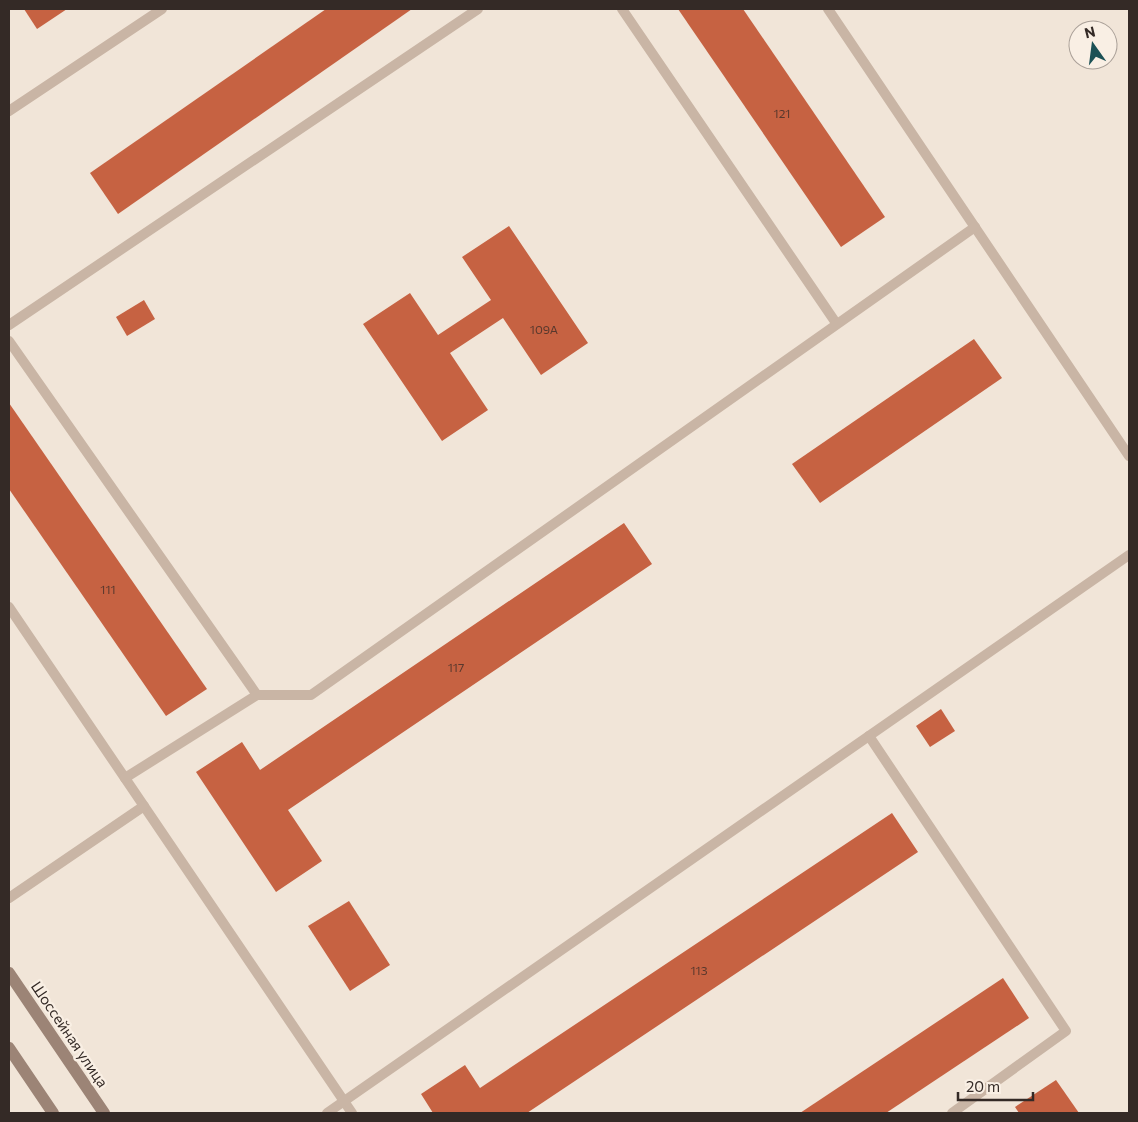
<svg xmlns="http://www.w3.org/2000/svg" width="1138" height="1122" font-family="Commissioner,sans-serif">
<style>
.building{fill:#c66242}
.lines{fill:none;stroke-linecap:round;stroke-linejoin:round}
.service{stroke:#c9b5a5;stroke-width:10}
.secondary{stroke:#9c8476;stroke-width:12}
.labels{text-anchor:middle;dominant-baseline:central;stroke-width:4.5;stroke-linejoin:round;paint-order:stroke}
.number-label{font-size:12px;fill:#58382d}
.street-label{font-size:15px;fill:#342a26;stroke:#f9efe4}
</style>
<rect width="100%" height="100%" fill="#f1e5d8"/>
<g class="building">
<path d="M24,9H67L37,29Z"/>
<path d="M326,9H412L118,214L90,173Z"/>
<path d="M678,9H743L885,217L841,247Z"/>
<path d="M509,226L588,343L541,375L503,318L450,353L488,410L442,441L363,324L410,293L438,335L491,300L462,257Z"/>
<path d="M144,300L155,319L127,336L116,317Z"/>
<path d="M974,339L1002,378L820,503L792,464Z"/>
<path d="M9,403L207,689L166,716L9,489Z"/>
<path d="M624,523L652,564L288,810L322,861L276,892L196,772L242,742L260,770Z"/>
<path d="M941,709L955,731L930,747L916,726Z"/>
<path d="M892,813L918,852L527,1113H433L421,1094L465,1065L480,1088Z"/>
<path d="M349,901L390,965L350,991L308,926Z"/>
<path d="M1003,978L1029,1018L886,1113H800Z"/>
<path d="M1056,1080L1079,1113H1019L1015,1107Z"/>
</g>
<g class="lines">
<g class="service">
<path d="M622,9L836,323"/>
<path d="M828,9L1129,456"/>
<path d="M9,111L162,9"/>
<path d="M9,325L478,9"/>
<path d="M9,341L257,695"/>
<path d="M9,607L352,1113"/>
<path d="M869,736L1066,1031L952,1113"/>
<path d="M125,778L257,695H311L975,227"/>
<path d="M9,898L144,806"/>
<path d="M327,1113L1129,555"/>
</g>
<g class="secondary">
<path d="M9,973L104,1113"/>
<path d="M9,1048L53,1113"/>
</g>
</g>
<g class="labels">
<g class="number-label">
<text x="782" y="113">121</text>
<text x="544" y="329">109А</text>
<text x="108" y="589">111</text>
<text x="456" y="667">117</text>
<text x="699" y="970">113</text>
</g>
<g class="street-label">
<text transform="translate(70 1034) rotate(56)">Шоссейная улица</text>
</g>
</g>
<rect width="1138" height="1122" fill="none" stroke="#342a26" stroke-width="20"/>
<g transform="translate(1093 45) rotate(346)"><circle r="24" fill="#f9efe4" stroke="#aaa098"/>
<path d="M0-4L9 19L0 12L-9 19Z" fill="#1c5155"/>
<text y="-8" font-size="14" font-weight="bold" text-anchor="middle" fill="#342a26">N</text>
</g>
<path d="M958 1092v8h75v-8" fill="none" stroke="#342a26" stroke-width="2.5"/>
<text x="966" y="1092" font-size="15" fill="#342a26" stroke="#f9efe4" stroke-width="4" paint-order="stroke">20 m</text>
</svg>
